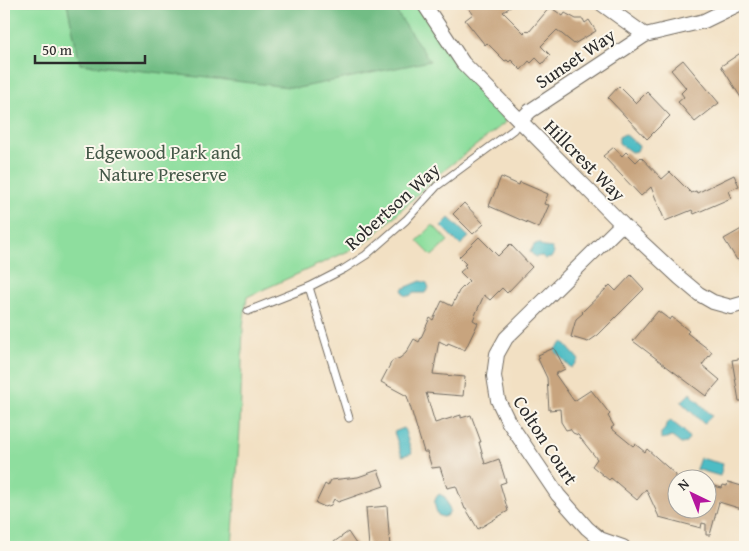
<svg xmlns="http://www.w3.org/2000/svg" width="749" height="551" font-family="'Gentium Book Plus',serif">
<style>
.green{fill:#8ede9e;stroke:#5c8464}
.forest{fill:#72bd85;stroke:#4e7458}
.water{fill:#4ebcc4;stroke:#3c7478}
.building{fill:#c8a47e}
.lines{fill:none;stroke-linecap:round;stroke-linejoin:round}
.service-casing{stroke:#716a60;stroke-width:9}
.minor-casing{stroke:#716a60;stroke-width:16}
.service{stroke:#fff;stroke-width:7}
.minor{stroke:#fff;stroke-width:14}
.labels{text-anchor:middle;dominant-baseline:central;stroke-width:4;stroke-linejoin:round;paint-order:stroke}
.street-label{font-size:19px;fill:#2b2b2b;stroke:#fbf7ec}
.park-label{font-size:19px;fill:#445848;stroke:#fbf7ec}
</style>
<rect width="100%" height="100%" fill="#fbf7ec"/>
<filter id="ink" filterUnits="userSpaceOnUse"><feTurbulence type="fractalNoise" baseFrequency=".02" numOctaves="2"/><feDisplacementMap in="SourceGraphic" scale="10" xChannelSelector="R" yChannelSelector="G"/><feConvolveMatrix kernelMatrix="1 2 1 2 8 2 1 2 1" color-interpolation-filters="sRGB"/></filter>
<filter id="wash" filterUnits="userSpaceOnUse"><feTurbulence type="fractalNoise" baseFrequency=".0096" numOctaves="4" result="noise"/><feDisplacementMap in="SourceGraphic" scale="20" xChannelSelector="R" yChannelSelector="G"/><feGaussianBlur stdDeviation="1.12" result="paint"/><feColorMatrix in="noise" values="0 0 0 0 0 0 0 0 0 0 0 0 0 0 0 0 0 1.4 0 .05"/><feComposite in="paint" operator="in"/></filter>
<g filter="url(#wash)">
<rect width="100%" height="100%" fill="#f2e0c3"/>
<g class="green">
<path d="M4,4H424L506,122L438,175L366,243L247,297L243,326L240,429L232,547H4Z"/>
<path d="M433,225L448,241L432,256L417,241Z"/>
</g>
<path class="forest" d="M67,4H391L430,61L298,88L80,64Z"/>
<g class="water">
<path d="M625,134L639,146L637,151L631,152L619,143V137Z"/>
<path d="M449,218L469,237L460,245L441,226Z"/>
<path d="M538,243L544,247L552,248L554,253L551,258L545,259L542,256L535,257L530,252L534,245Z"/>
<path d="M421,281L427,283L429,288L425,293H414L409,296L404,295L402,289Z"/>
<path d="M563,342L579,360L571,368L554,350Z"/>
<path d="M690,393L712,416L704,424L681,402Z"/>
<path d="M671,421L684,431L689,438L686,443L681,444L672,437L661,439V433L665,429L666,424Z"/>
<path d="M404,428L412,453L402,456L394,432Z"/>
<path d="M700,458L723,464L720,476L696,469Z"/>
<path d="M439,494L445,497L450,511L448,515L443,517L438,515C435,507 432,501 439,494Z"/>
</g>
<g id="blocks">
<g class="building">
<path d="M466,4H515L503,12L524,33L527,30L529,32L550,7L563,16L565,13L576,19H583L585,23L589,20L596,31L574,44L557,30L541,46L550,55L542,64L536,58L531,63L529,61L521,70L511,60L509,62L507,60L505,61L487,43L485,45L465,20L473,14Z"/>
<path d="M745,50V104L721,66Z"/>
<path d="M683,60L719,103L695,122L678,102L684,97L681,93L686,88L671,70Z"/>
<path d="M619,86L636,103L647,92L670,116L647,139L608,98Z"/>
<path d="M614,147L622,156L626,152L636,162L641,157L662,179L670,172L691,193L696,191L697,193L734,175L739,186L728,191L731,198L694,214L692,210L665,221L651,187L641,196L603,156Z"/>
<path d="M501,177L519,185L520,182L548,194L544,204L549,205L539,228L489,206Z"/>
<path d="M464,203L484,224L473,234L453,214Z"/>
<path d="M745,227V255L737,260L724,239Z"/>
<path d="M479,237L498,256L510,244L532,267L507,293L502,288L490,300L484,295L473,320L478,323L465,350L448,343L447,345L439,341L433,374L465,377L463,396L426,393L435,423L461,415V418L471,415L481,442H479L485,464L499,459L506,482L500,484L508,511L478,529L466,509H465L456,486L447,488L440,467L432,468L427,452H424L407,396L381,382L392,361L400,358L406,353L414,339L419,342L430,318L433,320L442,301L452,306L459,291L469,281L460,272L466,267L464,265L466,264L459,257Z"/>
<path d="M631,275L644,289L598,335L588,342L571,337L576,319L583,313L582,312L610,285L616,291Z"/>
<path d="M658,311L670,320L672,317L689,331L687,333L712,352L702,365L720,380L706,396L633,341Z"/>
<path d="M554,348L565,369L555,374L574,401L591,390L610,414L608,416L614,426L611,428L633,446L635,444L645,452L647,449L676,475V508H706V484L722,488L723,485L727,486L728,482L745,487V510L719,502L710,535H706V524L702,523L701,528L659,517L646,489L637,500L611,478L609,480L592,466L597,459L578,435L573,433L570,429L566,430L561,422L560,409L549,410L547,378L538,359L540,358L538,355Z"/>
<path d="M745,358V401H739L732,360Z"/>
<path d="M378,470L384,486L338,502L334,499L331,505L325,507L316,503L325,484L328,486L331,480L358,477Z"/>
<path d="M387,506L390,547H369L366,508Z"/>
<path d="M348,532L358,547H327Z"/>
</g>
</g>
</g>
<g filter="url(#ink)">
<use href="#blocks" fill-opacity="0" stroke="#716a60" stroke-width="1"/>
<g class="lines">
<defs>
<g id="service">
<path d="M309,287L349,418"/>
<path d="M248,311L309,287L344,269L366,255L406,220L437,186L513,130L520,121"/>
</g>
<g id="minor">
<path d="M424,4L463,63L622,224L680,278L699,294L713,302L731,307L745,303"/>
<path d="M602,4L645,35"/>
<path d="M520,121L530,111L645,35L704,21L739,4"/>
<path d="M622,224L506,338L497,354L494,376L498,400L508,421L558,495L587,528L600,539L623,547"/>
</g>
</defs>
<use href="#service" class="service-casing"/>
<use href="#minor" class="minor-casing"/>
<use href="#service" class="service"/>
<use href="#minor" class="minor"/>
</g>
</g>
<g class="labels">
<g class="street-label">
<text transform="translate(575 58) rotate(-34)">Sunset Way</text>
<text transform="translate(585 160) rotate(45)">Hillcrest Way</text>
<text transform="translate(392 206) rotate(-42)">Robertson Way</text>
<text transform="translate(546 440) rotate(57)">Colton Court</text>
</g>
<g class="park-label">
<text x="163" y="152">Edgewood Park and<tspan x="163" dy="22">Nature Preserve</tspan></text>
</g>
</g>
<rect width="749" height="551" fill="none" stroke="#fbf7ec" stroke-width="20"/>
<g transform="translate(692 494) rotate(317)"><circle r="24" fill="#fbf7ec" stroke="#a8a59f"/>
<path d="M0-4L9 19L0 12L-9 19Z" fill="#b5179e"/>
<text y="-8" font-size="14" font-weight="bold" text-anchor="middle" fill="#2b2b2b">N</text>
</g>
<path d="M35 55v8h110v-8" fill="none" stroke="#2b2b2b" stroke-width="2.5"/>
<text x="42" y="55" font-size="15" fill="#2b2b2b" stroke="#fbf7ec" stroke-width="4" paint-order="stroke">50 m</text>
</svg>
